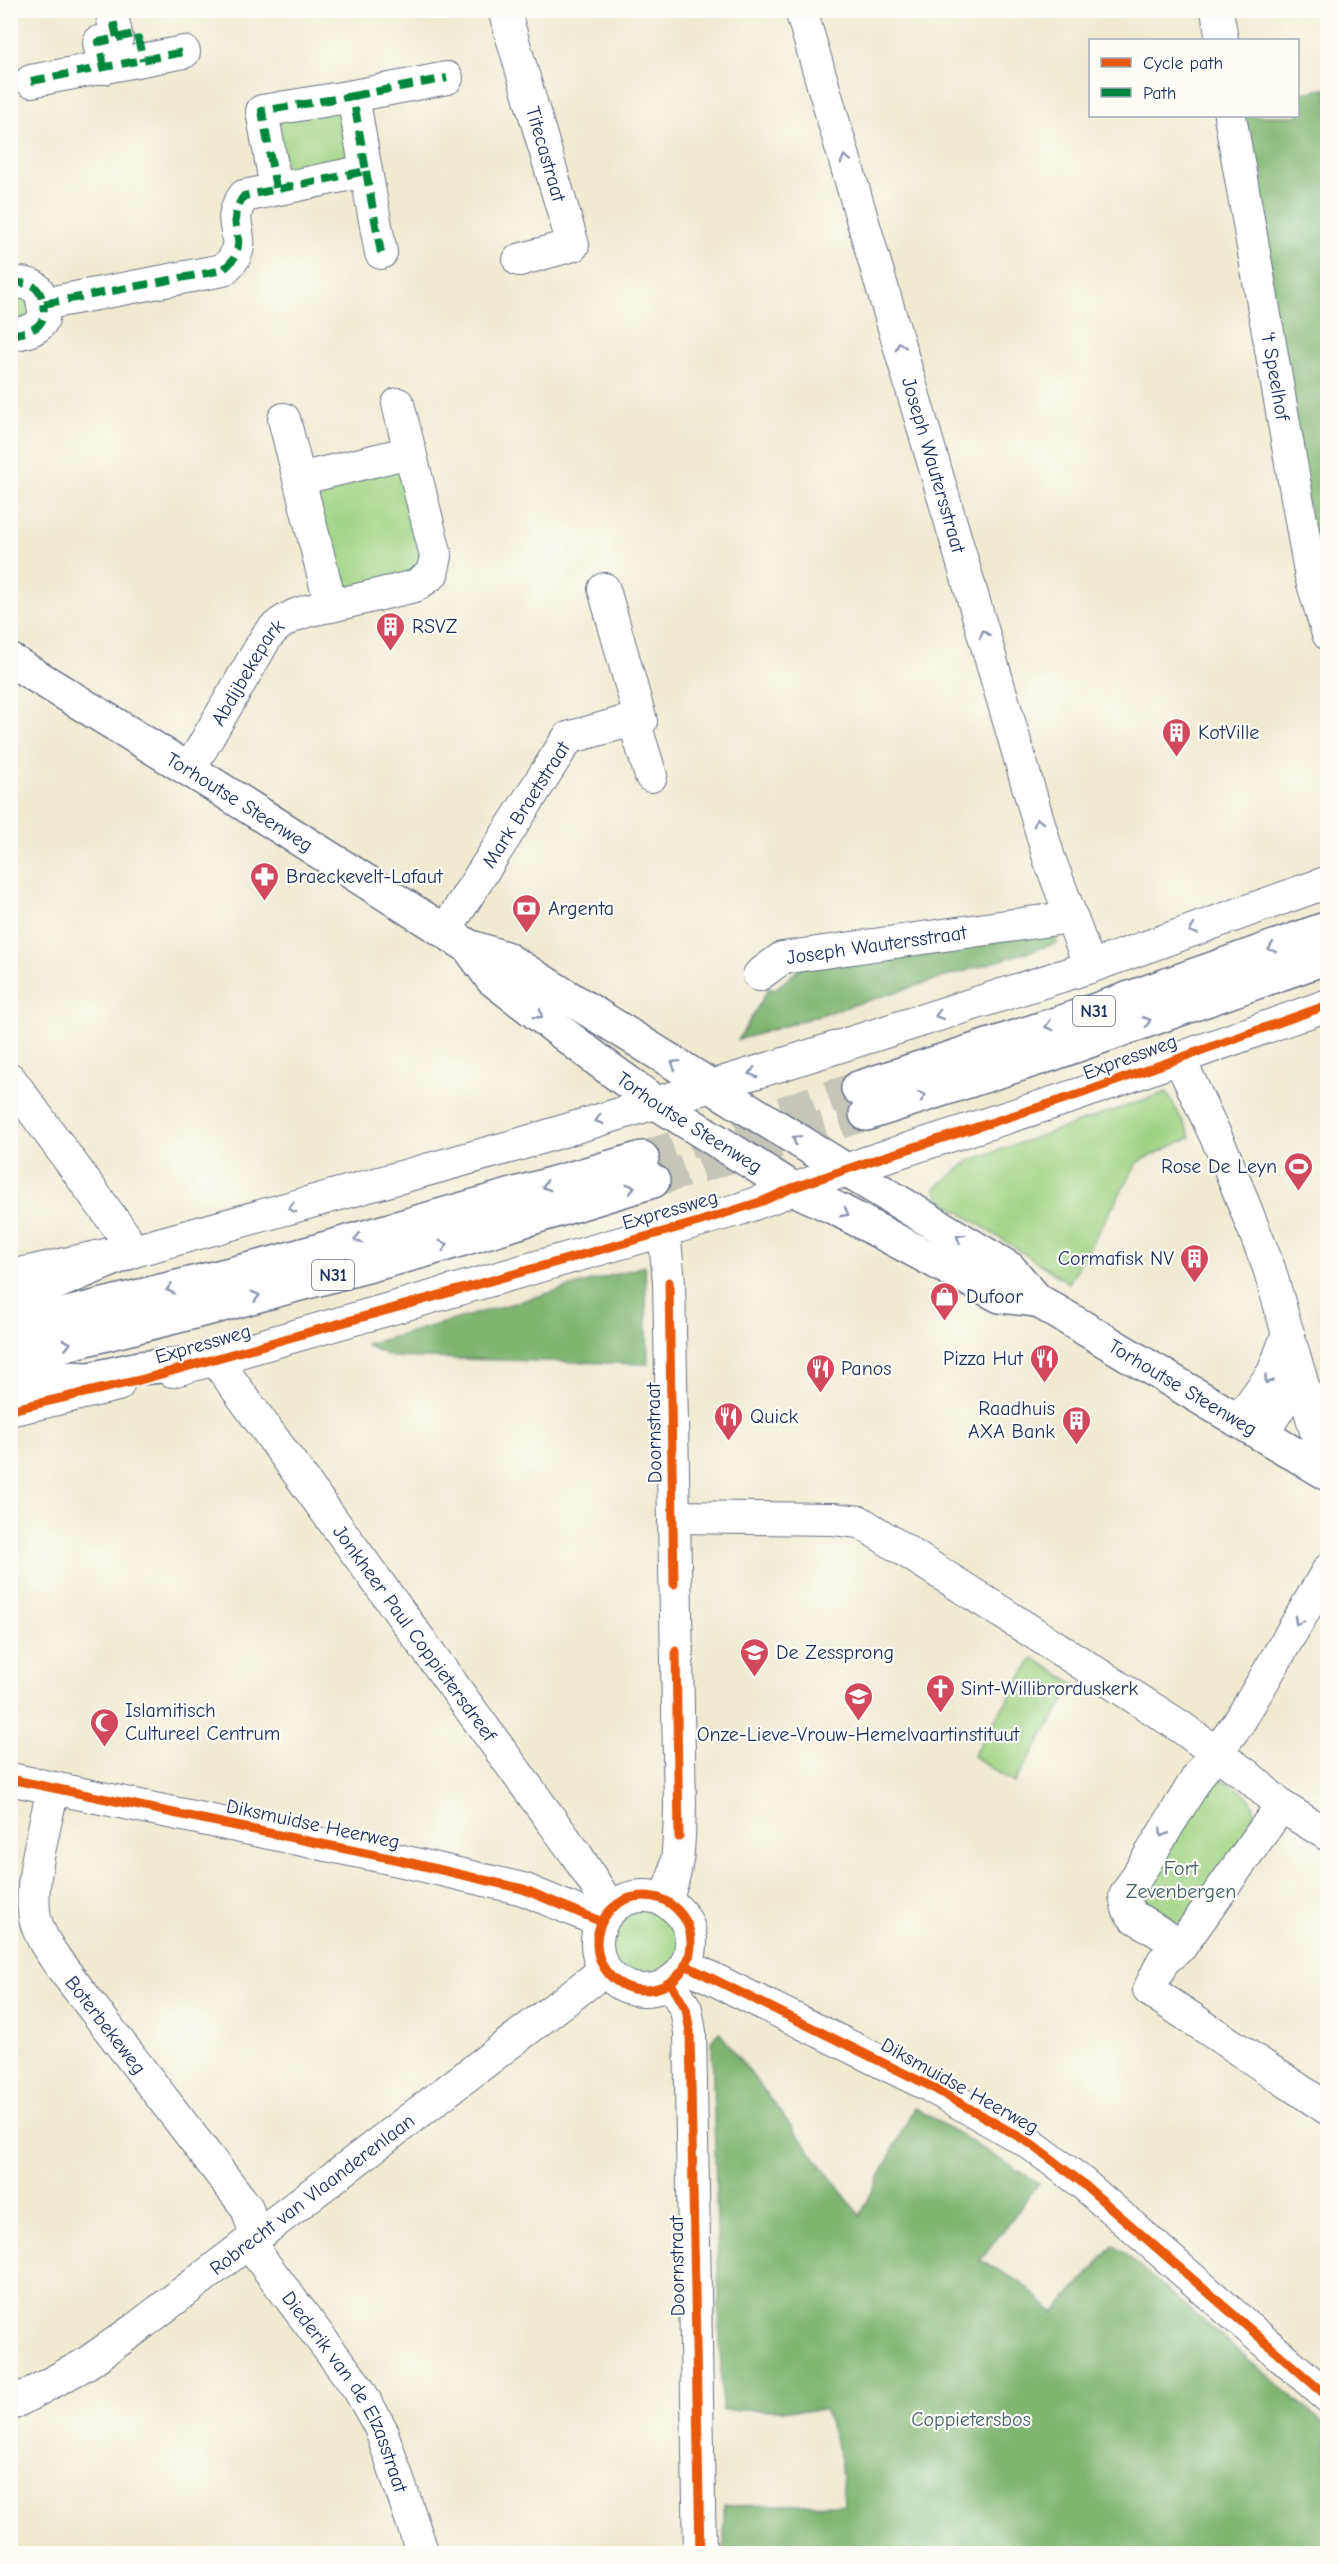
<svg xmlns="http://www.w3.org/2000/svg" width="1338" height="2564" font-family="'Comic Neue',sans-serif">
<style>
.green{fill:#9fd383;stroke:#5d8170;stroke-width:1.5}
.forest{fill:#7fb571;stroke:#4d7268;stroke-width:1.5}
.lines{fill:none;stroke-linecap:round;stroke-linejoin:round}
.highway-tunnel{stroke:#c5c5b9;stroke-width:33;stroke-dasharray:33 16;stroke-linecap:butt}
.minor-casing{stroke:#667086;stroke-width:34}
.major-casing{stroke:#667086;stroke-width:36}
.highway-casing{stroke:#667086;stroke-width:36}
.minor{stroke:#fff;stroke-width:32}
.major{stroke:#fff;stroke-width:33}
.highway{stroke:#fff;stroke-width:33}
.quiet{stroke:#00873e;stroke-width:8;stroke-dasharray:15 8;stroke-linecap:butt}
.cycleway-casing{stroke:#fdfcf7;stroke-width:13}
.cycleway{stroke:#e8590c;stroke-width:9}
.oneway{stroke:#8d97ae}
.labels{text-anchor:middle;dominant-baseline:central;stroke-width:4.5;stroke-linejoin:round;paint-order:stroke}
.shield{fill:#fdfcf7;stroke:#5f6c8c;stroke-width:1.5}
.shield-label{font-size:18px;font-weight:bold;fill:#1b2f5e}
.street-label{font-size:20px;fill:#1b2f5e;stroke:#fdfcf7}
.poi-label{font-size:20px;fill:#1b2f5e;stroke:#fdfcf7;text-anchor:start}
.park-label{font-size:20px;fill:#436069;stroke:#fdfcf7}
</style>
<rect width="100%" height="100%" fill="#fdfcf7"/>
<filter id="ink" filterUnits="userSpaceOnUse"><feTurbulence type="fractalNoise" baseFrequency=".0167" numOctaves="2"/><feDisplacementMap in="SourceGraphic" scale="12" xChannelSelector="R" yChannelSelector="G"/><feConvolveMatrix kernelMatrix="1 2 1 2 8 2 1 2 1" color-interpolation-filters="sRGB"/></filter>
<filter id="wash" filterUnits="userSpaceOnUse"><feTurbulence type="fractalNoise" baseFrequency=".008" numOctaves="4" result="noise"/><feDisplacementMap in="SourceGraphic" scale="24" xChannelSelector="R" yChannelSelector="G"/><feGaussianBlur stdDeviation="1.35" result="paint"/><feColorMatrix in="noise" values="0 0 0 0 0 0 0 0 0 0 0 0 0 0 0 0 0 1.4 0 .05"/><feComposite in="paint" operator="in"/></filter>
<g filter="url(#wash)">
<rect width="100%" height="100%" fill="#f0ead0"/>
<g class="green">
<path d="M329,109L344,115L350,160L297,173L286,170L277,127L284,118Z"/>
<path d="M22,291L35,311L11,326V294Z"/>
<path d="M399,467L428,567L341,591L314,491Z"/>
<path d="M1167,1092L1191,1137L1138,1162L1069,1283L940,1199L935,1188L971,1160Z"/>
<path d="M1033,1658L1075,1684L1014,1783L973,1756Z"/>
<path d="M1218,1777C1238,1790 1258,1794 1254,1821L1198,1912L1179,1922H1172L1144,1915L1139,1888L1208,1780Z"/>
<circle cx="643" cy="1944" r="39"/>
</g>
<g class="forest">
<path d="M1327,88V613L1235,116H1298V94Z"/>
<path d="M1054,934L1057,943L738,1040L769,988L774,990L803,966Z"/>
<path d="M645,1266L648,1364L392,1357L365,1345Z"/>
<path d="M719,2032L860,2216L914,2107L1039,2183L980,2261L1021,2282L1054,2313L1114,2245L1327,2426V2553H724V2506L844,2504L840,2456L825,2410H722L712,2042Z"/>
</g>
</g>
<g filter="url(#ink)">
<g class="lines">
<g class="highway-tunnel">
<path d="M642,1158L858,1088"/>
<path d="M653,1181L866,1114"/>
</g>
<defs>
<g id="minor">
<path id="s1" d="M504,10L573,245L519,260"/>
<path id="s2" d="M801,10L1049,858L1090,967"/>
<path d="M1217,10L1222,40"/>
<path d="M104,68L99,42L117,38L111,10"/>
<path d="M31,81L184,52"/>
<path d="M353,96L447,78"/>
<path id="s3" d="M1230,116L1311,577L1328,634"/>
<path d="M366,171L381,253"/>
<path d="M10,284C29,281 40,285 43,304L223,270C227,266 233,261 235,256C246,233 224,222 244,196L366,171L353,96L262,111L276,188"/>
<path d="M10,335C30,332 48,328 43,304"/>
<path d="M398,404L410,452"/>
<path d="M299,479L410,452L436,556L432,574L415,586L331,606"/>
<path d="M604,589L641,721L636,727"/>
<path id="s4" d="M189,770L267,636C284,616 305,610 331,606L284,419"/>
<path id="s5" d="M445,931L568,738L622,723L636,727L651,776"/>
<path id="s6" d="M759,975L782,958L1071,917"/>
<path d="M1179,1058L1224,1154L1269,1268L1328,1473"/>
<path d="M10,1079L124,1235L130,1252"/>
<path d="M664,1231L669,1282L680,1804C679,1838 680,1870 665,1901"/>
<path d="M10,1276L105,1255L130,1252L517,1145L787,1063L1090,967L1328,882"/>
<path id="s7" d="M215,1359L576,1854L611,1909"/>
<path d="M172,1371L740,1209L868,1162L1077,1095L1328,1005"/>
<path d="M10,1410L118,1385"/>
<path d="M1238,1421L1273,1373L1288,1333"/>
<path d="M1262,1435L1300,1375"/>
<path d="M674,1517L833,1519L860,1522L1178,1725L1248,1776L1281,1806L1328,1835"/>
<path d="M10,1779L394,1859L523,1889L602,1922"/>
<path id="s8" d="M53,1788C46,1824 28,1883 35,1918C39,1936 49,1949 59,1964L247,2208L256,2237V2253L358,2388L380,2427L423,2554"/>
<path d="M1281,1806L1181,1946L1163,1961L1149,1990L1328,2109"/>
<circle cx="644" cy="1943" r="47"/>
<path d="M1181,1946L1133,1916L1128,1909L1125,1896L1200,1773L1238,1724L1328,1570"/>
<path d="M685,1965L930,2086L1028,2142L1080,2181L1328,2397"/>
<path d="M670,1982L686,2009L690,2032L700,2554"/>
<path id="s9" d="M10,2405L84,2365L138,2327L605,1970"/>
</g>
<g id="major">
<path id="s10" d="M10,660L214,785L468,946L505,958L846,1170L1010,1269L1037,1300L1328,1474"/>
<path id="s11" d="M468,946L492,979L603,1064L655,1102L792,1188L839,1210L1000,1296L1037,1300"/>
</g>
<g id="highway">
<path d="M858,1088L1059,1023L1328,928"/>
<path d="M866,1114L1055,1053L1328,957"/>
<path d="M10,1302L130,1252"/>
<path d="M10,1328L267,1265L642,1158"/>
<path d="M10,1358L218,1306L430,1249L653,1181"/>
<path d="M10,1376L89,1379L139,1368L196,1363"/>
</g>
</defs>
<use href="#minor" class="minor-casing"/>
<use href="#major" class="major-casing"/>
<use href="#highway" class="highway-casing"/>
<use href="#minor" class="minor"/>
<use href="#major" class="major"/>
<use href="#highway" class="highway"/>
<g class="quiet">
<path d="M117,38L137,33L143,61"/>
<path d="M104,68L99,42L117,38L111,10"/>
<path d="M31,81L184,52"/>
<path d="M353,96L447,78"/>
<path d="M366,171L381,253"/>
<path d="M10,284C29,281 40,285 43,304L223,270C227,266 233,261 235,256C246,233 224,222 244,196L366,171L353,96L262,111L276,188"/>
<path d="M10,335C30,332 48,328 43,304"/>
</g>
<defs>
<g id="cycleway">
<path d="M669,1282L674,1584"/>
<path d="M10,1410L140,1380L698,1222L763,1201L792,1188L868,1162L1077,1095L1328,1005"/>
<path d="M676,1651L679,1837"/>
<path d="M10,1779L394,1859L523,1889L602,1922"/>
<circle cx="644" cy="1943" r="47"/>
<path d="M685,1965L930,2086L1028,2142L1080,2181L1328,2397"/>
<path d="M670,1982L686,2009L690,2032L700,2554"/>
</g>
</defs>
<use href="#cycleway" class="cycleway-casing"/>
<use href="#cycleway" class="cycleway"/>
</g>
<defs><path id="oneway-chevron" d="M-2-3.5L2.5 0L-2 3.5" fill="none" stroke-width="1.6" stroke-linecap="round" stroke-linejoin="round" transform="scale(1.5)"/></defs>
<g class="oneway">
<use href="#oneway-chevron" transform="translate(845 159) rotate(-106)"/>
<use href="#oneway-chevron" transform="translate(900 346) rotate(-106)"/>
<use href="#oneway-chevron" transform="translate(984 634) rotate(-106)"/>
<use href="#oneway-chevron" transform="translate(1038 822) rotate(-106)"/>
<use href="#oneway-chevron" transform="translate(1193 930) rotate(160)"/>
<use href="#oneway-chevron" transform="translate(1272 948) rotate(160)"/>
<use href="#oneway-chevron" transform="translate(539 1015) rotate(38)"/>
<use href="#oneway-chevron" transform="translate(939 1015) rotate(163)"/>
<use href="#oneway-chevron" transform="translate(1147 1021) rotate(-19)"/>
<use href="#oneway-chevron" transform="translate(1049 1026) rotate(162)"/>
<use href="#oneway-chevron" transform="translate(675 1064) rotate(-148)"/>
<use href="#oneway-chevron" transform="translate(753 1073) rotate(163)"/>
<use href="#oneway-chevron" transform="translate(922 1096) rotate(-18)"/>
<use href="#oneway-chevron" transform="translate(599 1120) rotate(163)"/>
<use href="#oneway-chevron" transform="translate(796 1139) rotate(-148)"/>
<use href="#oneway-chevron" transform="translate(546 1186) rotate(164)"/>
<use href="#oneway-chevron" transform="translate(631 1188) rotate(-17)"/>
<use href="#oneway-chevron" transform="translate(292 1208) rotate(165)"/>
<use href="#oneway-chevron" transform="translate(845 1213) rotate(28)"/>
<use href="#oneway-chevron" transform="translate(960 1238) rotate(-149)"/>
<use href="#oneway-chevron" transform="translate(358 1239) rotate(164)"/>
<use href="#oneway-chevron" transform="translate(444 1245) rotate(-17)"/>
<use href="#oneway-chevron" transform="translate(170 1289) rotate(166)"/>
<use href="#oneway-chevron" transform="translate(256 1296) rotate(-15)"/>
<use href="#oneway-chevron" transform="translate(67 1344) rotate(-14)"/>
<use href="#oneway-chevron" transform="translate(1268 1380) rotate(124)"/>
<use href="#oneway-chevron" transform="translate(1298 1621) rotate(120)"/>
<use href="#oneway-chevron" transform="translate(1163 1833) rotate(122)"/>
</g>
</g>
<defs>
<symbol id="building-pin" viewBox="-11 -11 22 30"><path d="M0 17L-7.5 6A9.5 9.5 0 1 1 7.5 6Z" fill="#d1495b" stroke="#fdfcf7"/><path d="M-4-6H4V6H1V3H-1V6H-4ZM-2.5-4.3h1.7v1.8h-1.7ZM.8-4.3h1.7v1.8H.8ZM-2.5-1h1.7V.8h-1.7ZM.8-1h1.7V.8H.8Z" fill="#fff"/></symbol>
<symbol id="pharmacy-pin" viewBox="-11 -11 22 30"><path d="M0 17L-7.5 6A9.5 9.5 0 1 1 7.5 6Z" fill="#d1495b" stroke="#fdfcf7"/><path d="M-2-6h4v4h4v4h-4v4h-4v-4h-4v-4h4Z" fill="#fff"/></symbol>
<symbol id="bank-pin" viewBox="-11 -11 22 30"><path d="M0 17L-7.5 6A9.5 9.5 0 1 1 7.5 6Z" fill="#d1495b" stroke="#fdfcf7"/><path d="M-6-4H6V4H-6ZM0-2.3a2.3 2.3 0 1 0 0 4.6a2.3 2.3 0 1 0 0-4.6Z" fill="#fff"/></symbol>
<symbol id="stadium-pin" viewBox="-11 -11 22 30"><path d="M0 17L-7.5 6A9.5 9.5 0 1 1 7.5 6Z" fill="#d1495b" stroke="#fdfcf7"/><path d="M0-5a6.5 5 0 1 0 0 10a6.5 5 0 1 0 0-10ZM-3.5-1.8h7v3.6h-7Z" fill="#fff"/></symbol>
<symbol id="shop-pin" viewBox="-11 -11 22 30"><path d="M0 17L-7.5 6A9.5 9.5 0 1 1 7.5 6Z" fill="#d1495b" stroke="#fdfcf7"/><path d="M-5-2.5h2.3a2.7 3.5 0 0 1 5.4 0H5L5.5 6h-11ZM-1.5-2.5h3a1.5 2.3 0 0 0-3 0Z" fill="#fff"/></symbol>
<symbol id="restaurant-pin" viewBox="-11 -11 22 30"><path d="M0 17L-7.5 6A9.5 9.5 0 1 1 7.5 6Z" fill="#d1495b" stroke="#fdfcf7"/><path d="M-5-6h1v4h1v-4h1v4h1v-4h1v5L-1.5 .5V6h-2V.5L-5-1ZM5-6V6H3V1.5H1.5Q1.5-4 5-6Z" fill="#fff"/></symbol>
<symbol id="school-pin" viewBox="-11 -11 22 30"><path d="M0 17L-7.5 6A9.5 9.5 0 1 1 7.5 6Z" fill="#d1495b" stroke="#fdfcf7"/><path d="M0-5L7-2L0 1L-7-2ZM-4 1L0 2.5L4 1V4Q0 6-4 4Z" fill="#fff"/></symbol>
<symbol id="church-pin" viewBox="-11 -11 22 30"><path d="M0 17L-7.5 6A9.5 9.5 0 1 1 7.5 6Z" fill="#d1495b" stroke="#fdfcf7"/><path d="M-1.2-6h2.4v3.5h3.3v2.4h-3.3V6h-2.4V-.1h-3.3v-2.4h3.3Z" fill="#fff"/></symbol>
<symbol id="mosque-pin" viewBox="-11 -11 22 30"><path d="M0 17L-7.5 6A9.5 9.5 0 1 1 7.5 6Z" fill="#d1495b" stroke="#fdfcf7"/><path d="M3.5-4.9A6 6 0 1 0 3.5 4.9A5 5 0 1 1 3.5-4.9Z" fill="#fff"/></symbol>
</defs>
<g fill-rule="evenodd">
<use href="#building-pin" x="374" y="610" width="33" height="45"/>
<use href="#building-pin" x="1160" y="716" width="33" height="45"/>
<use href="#pharmacy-pin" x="248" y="860" width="33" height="45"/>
<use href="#bank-pin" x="510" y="892" width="33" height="45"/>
<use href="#stadium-pin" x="1282" y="1150" width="33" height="45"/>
<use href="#building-pin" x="1178" y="1242" width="33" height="45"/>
<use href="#shop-pin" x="928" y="1280" width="33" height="45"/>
<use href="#restaurant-pin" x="1028" y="1342" width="33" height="45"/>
<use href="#restaurant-pin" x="804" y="1352" width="33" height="45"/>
<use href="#restaurant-pin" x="712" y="1400" width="33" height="45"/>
<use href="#building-pin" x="1060" y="1404" width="33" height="45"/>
<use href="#school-pin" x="738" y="1636" width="33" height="45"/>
<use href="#church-pin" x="924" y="1672" width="33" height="45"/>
<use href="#school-pin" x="842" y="1680" width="33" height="45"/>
<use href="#mosque-pin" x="88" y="1706" width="33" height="45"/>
</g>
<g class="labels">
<g class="shield">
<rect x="1073" y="996" width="42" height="30" rx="4.5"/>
<rect x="312" y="1260" width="42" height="30" rx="4.5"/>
</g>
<g class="shield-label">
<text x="1094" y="1011">N31</text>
<text x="333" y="1275">N31</text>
</g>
<g class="street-label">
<text stroke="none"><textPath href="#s1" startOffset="150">Titecastraat</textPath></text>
<text stroke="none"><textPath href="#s3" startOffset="264">'t Speelhof</textPath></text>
<text stroke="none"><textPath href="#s2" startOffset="474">Joseph Wautersstraat</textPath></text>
<text stroke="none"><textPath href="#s4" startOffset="114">Abdijbekepark</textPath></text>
<text stroke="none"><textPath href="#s10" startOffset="270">Torhoutse Steenweg</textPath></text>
<text stroke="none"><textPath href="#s5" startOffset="150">Mark Braetstraat</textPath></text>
<text stroke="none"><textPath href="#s6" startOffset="124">Joseph Wautersstraat</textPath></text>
<text transform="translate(1130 1057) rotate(-20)">Expressweg</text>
<text stroke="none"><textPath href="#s11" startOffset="285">Torhoutse Steenweg</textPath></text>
<text transform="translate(670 1210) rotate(-16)">Expressweg</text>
<text transform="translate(203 1344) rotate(-16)">Expressweg</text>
<text stroke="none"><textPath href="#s10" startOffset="1383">Torhoutse Steenweg</textPath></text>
<text transform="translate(654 1433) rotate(-91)">Doornstraat</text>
<text stroke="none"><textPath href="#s7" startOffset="339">Jonkheer Paul Coppietersdreef</textPath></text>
<text transform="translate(313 1824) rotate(12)">Diksmuidse Heerweg</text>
<text stroke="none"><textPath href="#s8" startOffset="261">Boterbekeweg</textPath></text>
<text transform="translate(960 2086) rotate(29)">Diksmuidse Heerweg</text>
<text stroke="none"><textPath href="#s9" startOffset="369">Robrecht van Vlaanderenlaan</textPath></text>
<text transform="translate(677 2266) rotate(-91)">Doornstraat</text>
<text stroke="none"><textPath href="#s8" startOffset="705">Diederik van de Elzasstraat</textPath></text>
</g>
<g class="poi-label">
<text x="412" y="626">RSVZ</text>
<text x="1198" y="732">KotVille</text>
<text x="286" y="876">Braeckevelt-Lafaut</text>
<text x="548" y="908">Argenta</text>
<text x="1277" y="1166" text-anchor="end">Rose De Leyn</text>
<text x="1174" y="1258" text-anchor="end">Cormafisk NV</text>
<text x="966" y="1296">Dufoor</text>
<text x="1023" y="1358" text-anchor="end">Pizza Hut</text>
<text x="841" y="1368">Panos</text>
<text x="1055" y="1408" text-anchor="end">Raadhuis<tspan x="1055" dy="23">AXA Bank</tspan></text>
<text x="750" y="1416">Quick</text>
<text x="776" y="1652">De Zessprong</text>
<text x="961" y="1688">Sint-Willibrorduskerk</text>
<text x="125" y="1710">Islamitisch<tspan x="125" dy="23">Cultureel Centrum</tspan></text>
<text x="858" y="1734" text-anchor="middle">Onze-Lieve-Vrouw-Hemelvaartinstituut</text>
</g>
<g class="park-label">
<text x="1181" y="1868">Fort<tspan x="1181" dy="23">Zevenbergen</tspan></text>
<text x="971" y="2419">Coppietersbos</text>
</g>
</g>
<rect width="1338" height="2564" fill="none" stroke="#fdfcf7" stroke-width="36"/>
<rect x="1089" y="39" width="210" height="78" fill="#fdfcf7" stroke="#a3aaba" stroke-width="1.5"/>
<rect x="1101" y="58" width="30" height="9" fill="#e8590c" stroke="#a3aaba" stroke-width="1.5"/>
<text x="1143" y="69" font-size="18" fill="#1b2f5e">Cycle path</text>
<rect x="1101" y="88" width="30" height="9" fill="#00873e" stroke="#a3aaba" stroke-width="1.5"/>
<text x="1143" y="99" font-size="18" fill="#1b2f5e">Path</text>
</svg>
